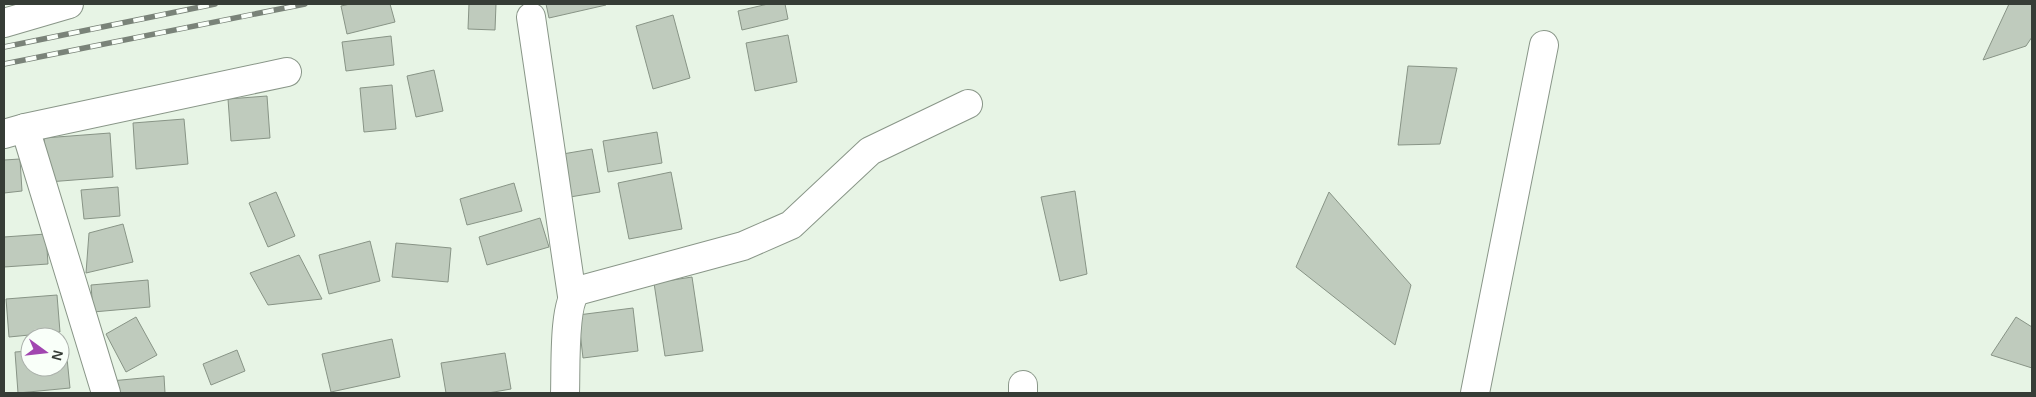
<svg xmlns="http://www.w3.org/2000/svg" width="2036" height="397" font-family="Arial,sans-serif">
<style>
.building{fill:#bfcbbd;stroke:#889486}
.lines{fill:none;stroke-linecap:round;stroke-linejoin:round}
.minor-casing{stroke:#899688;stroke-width:30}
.minor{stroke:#fff;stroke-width:28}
.rail-casing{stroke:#7a8379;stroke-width:5.5}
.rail{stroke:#f9fff9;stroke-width:4;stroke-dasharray:11;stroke-linecap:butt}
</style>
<rect width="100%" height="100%" fill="#e7f4e5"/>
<g class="building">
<path d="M350,4H390L395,22L347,34L341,6Z"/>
<path d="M469,4H496L495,30L468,29Z"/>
<path d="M546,4H605L606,5L549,18Z"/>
<path d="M768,4H785L788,19L742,30L738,11Z"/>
<path d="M2009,4H2032V37L2026,46L1983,60Z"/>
<path d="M673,15L690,78L653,89L636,26Z"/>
<path d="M788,35L797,82L755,91L746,43Z"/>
<path d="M391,36L394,65L346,71L342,42Z"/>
<path d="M1408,66L1457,68L1440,144L1398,145Z"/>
<path d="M434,70L443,111L416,117L407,76Z"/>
<path d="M392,85L396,129L364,132L360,88Z"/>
<path d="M267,96L270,138L231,141L228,99Z"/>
<path d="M184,119L188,164L136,169L133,123Z"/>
<path d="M657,132L662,163L608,172L603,141Z"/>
<path d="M110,133L113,177L48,182L44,138Z"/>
<path d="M592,149L600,192L558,199L551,156Z"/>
<path d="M20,159L22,191L4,193V160Z"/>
<path d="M671,172L682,229L629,239L618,183Z"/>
<path d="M514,183L522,211L467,225L460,199Z"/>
<path d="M118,187L120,216L84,219L81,190Z"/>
<path d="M1075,191L1087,274L1060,281L1041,197Z"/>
<path d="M276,192L295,236L268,247L249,203Z"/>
<path d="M1329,192L1411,285L1395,345L1296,267Z"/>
<path d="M540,218L549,247L487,265L479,237Z"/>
<path d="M123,224L133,262L86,273L89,233Z"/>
<path d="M46,234L48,264L4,267V237Z"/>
<path d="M370,241L380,281L329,294L319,255Z"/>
<path d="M396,243L451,248L448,282L392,277Z"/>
<path d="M299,255L322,299L268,305L250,273Z"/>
<path d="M692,277L703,351L665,356L654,283Z"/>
<path d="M148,280L150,307L93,312L91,285Z"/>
<path d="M57,295L60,332L9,337L6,299Z"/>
<path d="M633,308L638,351L583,358L578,315Z"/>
<path d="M136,317L157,355L126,372L106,334Z"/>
<path d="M2016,317L2032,327V368L1991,355Z"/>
<path d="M392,339L400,377L331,392L322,354Z"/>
<path d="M60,348H66L70,388L18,393L15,352L30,351V367H60Z"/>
<path d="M237,350L245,371L211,385L203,364Z"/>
<path d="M505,353L511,389L488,393H446L441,363Z"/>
<path d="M164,376L165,393H101L100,382Z"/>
</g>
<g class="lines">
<defs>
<g id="minor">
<path d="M531,17L572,296"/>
<path d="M4,23L69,4"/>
<path d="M25,128L106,393"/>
<path d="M4,134L25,128L287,72"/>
<path d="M1023,385V393"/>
<path d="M565,393C566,371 563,305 577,291L743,246L791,225L870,151L968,104"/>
<path d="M1475,393L1544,45"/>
</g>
</defs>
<use href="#minor" class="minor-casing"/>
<use href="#minor" class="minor"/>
<defs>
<g id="rail">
<path d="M4,47L215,4"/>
<path d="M4,64L305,4"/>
</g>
</defs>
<use href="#rail" class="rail-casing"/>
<use href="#rail" class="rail"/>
</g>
<rect width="2036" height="397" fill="none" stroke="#363c36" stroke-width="10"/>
<g transform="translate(45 352) rotate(105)"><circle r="24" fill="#f9fff9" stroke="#abb1ab"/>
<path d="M0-4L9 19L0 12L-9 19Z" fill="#a146b0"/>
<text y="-8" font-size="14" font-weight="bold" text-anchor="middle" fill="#363c36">N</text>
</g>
</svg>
